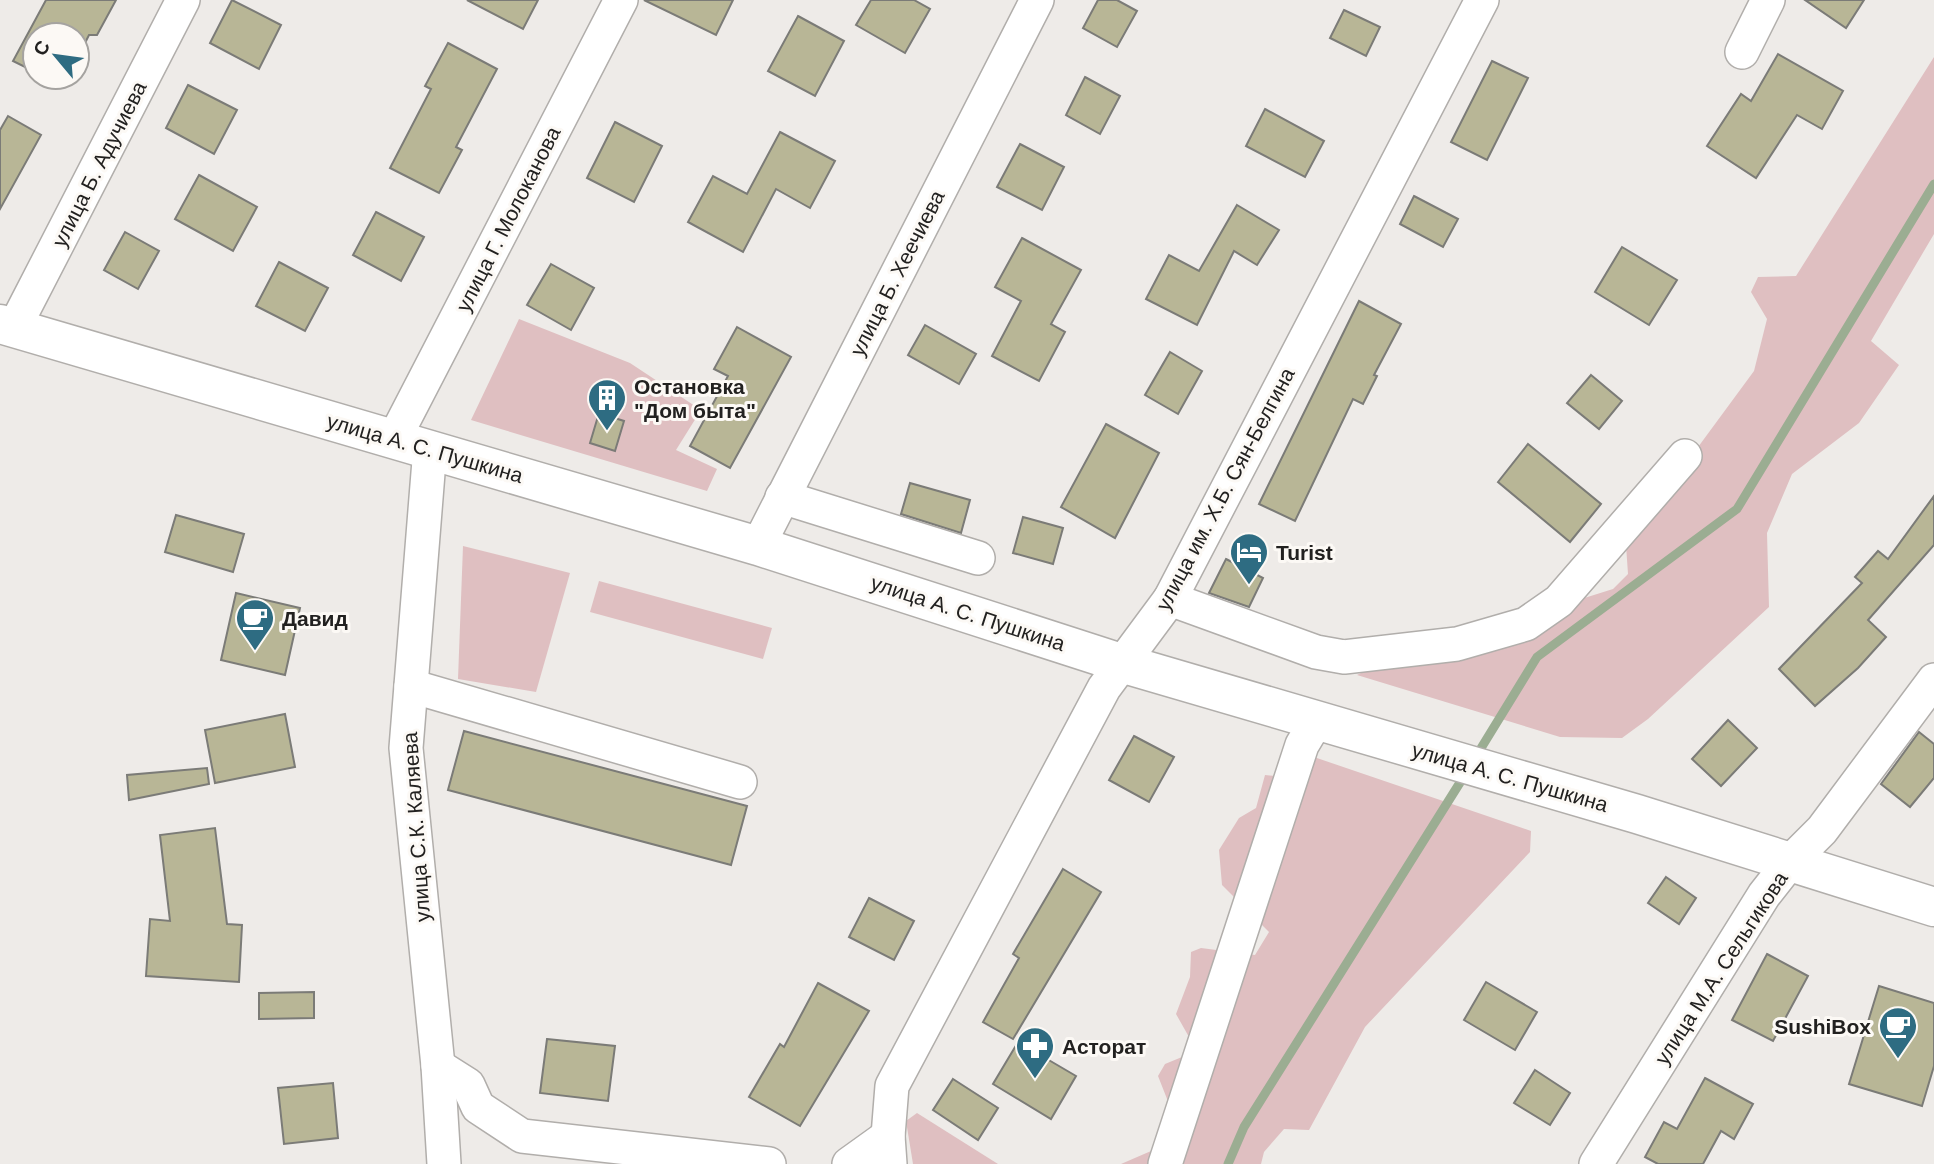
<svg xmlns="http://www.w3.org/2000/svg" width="1934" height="1164" font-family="Arial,sans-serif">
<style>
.green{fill:#dfbfc1}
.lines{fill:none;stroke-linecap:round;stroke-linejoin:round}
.stream{stroke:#9bad92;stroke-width:9}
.building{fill:#b8b696;stroke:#7b7b77;stroke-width:2}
.minor-casing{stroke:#b1aeab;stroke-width:36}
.major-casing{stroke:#b1aeab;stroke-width:41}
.minor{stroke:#fff;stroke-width:33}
.major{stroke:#fff;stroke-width:38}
.labels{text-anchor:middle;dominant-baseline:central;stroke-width:6;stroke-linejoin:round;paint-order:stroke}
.street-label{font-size:21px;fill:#222120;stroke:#fcf9f5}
.poi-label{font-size:21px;font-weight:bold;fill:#222120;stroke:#fcf9f5;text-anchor:start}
</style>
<rect width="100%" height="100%" fill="#eeebe8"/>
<g class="green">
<path d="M1934,57V234L1871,341L1899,365L1859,423L1792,474L1767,533L1769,607L1648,719L1622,738L1560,737L1357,675L1385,661L1613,589L1628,574L1626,545L1754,371L1767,319L1751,292L1758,277L1796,276Z"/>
<path d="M519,319L630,363L701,410L676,450L717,469L707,491L471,420Z"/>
<path d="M463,546L570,573L536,692L458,679Z"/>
<path d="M599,581L772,628L763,659L590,612Z"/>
<path d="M1311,756L1531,831L1530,852L1365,1027L1309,1130L1284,1129L1264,1152L1261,1164H1121L1151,1151L1171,1109L1158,1076L1165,1064L1182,1057L1189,1037L1176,1014L1190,977L1191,952L1201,948L1255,955L1269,932L1222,885L1219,850L1239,818L1256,808L1265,775L1297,778Z"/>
<path d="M917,1113L998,1164H913L906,1121Z"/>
</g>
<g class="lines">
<g class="stream">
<path d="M1475,758L1537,657L1737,509L1934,184"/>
<path d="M1228,1164L1244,1127L1466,773"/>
</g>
</g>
<g class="building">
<path d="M46,0H116L97,35H89L77,59V35H35V72L13,61Z"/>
<path d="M232,0L281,25L259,69L210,43Z"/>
<path d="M467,0H538L523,29Z"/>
<path d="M644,0H733L716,35Z"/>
<path d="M871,0H914L930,9L905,53L856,25Z"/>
<path d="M1098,0H1117L1137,11L1117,47L1083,28Z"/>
<path d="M1805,0H1864L1846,28Z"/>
<path d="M1344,10L1380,27L1366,56L1330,38Z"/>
<path d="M798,16L844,41L815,96L768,71Z"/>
<path d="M448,43L497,69L456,147L462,150L439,193L390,168L431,89L425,86Z"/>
<path d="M1778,54L1843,91L1822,129L1797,115L1756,178L1707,146L1741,94L1751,101Z"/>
<path d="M1492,61L1528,78L1487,160L1451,142Z"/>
<path d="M1085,77L1120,96L1100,134L1066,115Z"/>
<path d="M188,85L237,110L214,154L166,128Z"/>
<path d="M1265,109L1324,141L1305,177L1246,146Z"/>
<path d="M8,116L41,135L0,209V130Z"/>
<path d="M615,122L662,146L634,202L587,178Z"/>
<path d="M780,132L835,161L810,208L776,189L743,252L688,222L713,176L747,194Z"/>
<path d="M1020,144L1064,167L1042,210L997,187Z"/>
<path d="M199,175L257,207L233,251L175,219Z"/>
<path d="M1414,196L1458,219L1443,247L1400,224Z"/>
<path d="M1237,205L1279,230L1257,265L1234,251L1197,325L1146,299L1169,255L1199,271Z"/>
<path d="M376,212L424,237L401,281L353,255Z"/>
<path d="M125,232L159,251L138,289L104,270Z"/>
<path d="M1022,238L1081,270L1051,324L1065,332L1039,381L992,356L1021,301L995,287Z"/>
<path d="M1622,247L1677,280L1649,325L1595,292Z"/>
<path d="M279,262L328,288L305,331L256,306Z"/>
<path d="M551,264L594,288L571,330L527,305Z"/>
<path d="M1359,301L1401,324L1374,375L1377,376L1363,404L1353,399L1295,521L1259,504Z"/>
<path d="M925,325L976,354L959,384L908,355Z"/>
<path d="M737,327L791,357L730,468L690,446L728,376L714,369Z"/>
<path d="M1170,352L1202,371L1178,414L1145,395Z"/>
<path d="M1591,375L1622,401L1599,429L1567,403Z"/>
<path d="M599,413L624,421L615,451L590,443Z"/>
<path d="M1106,424L1159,453L1115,538L1061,507Z"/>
<path d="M1528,444L1601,504L1570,542L1498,482Z"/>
<path d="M910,483L970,500L961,533L901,514Z"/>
<path d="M1934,496V545L1868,620L1886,637L1858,668L1815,706L1779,669L1862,583L1855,577L1878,551L1888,559Z"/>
<path d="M176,515L244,534L233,572L165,552Z"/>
<path d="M1023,517L1063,528L1053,564L1013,553Z"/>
<path d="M1226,559L1263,578L1249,607L1209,593Z"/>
<path d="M236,593L300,608L285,675L221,660Z"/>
<path d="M285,714L295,767L215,783L205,730Z"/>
<path d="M1728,720L1757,748L1721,786L1692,759Z"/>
<path d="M464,731L747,806L731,865L448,790Z"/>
<path d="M1919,732L1934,744V778L1910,807L1881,784Z"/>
<path d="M1134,736L1174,757L1149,802L1109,780Z"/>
<path d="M207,768L209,784L129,800L127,775Z"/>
<path d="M215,828L227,924L242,925L239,982L146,976L150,919L170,921L160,835Z"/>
<path d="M1063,869L1101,892L1013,1039L983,1022L1019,958L1013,954Z"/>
<path d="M1666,877L1696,898L1679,924L1648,903Z"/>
<path d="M869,898L914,921L894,960L849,937Z"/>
<path d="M1767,954L1808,976L1773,1041L1732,1020Z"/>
<path d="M1486,982L1537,1012L1515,1050L1464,1020Z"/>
<path d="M818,983L869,1011L800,1126L749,1097L780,1044L784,1047Z"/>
<path d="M1879,986L1934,1003V1066L1922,1106L1849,1084Z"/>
<path d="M314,992V1018L259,1019V993Z"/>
<path d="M547,1039L615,1046L608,1101L540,1093Z"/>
<path d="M1018,1042L1076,1076L1051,1119L993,1084Z"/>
<path d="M1535,1070L1570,1093L1550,1125L1514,1103Z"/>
<path d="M1705,1078L1753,1104L1734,1139L1721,1131L1703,1164H1658L1645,1157L1664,1122L1677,1129Z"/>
<path d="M953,1079L998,1108L978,1140L933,1110Z"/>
<path d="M333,1083L338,1138L284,1144L278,1088Z"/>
</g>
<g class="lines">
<defs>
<g id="minor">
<path d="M1742,52L1768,0"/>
<path d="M14,328L183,0"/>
<path d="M394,439L621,0"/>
<path d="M430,448L406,748L438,1066L444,1164"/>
<path d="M782,497L978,558"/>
<path d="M758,546L1037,0"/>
<path d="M1170,599L1316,652L1344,657L1457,644L1526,624L1559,601L1685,456"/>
<path d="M411,686L740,782"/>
<path d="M438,1066L468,1085L478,1107L522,1136L769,1164"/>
<path d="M849,1164L888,1136"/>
<path d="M890,1164L888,1136L892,1086L1104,688L1170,599L1482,0"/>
<path d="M1165,1164L1302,745L1317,720"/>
<path d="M1596,1164L1764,895L1790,862L1822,830L1934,680"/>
</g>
<path id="major" d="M0,324L758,546L1121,663L1637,814L1934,907"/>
</defs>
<use href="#minor" class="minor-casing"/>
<use href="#major" class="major-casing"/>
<use href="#minor" class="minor"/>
<use href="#major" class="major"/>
</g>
<defs>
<symbol id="building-pin" viewBox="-11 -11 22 30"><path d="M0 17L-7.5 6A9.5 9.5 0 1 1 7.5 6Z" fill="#2e6c82" stroke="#fcf9f5"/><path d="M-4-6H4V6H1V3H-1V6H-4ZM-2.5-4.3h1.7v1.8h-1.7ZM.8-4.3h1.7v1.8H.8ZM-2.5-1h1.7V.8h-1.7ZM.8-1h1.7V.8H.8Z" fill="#fff"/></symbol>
<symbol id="hotel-pin" viewBox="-11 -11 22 30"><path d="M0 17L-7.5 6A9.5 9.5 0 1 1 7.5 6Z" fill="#2e6c82" stroke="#fcf9f5"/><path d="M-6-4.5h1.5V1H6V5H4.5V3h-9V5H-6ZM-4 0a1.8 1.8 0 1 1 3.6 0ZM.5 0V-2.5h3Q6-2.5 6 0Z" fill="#fff"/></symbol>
<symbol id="cafe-pin" viewBox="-11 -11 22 30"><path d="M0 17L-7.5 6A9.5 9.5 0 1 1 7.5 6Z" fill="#2e6c82" stroke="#fcf9f5"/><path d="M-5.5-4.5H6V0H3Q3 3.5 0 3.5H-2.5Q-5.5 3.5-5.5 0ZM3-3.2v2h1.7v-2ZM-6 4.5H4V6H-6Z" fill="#fff"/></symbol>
<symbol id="pharmacy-pin" viewBox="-11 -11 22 30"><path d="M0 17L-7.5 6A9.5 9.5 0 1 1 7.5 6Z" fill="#2e6c82" stroke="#fcf9f5"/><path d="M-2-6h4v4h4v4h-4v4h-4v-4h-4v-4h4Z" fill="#fff"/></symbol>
</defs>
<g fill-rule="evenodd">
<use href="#building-pin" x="585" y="376" width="44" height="60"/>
<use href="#hotel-pin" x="1227" y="530" width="44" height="60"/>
<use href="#cafe-pin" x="233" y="596" width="44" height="60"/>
<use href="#cafe-pin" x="1876" y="1004" width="44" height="60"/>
<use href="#pharmacy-pin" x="1013" y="1024" width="44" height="60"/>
</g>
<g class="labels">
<g class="street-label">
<text transform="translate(99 164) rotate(-63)">улица Б. Адучиева</text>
<text transform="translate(508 219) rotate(-63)">улица Г. Молоканова</text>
<text transform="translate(897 273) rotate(-63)">улица Б. Хеечиева</text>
<text transform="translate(425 448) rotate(16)">улица А. С. Пушкина</text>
<text transform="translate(1225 489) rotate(-62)">улица им. Х.Б. Сян-Белгина</text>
<text transform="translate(968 613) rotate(18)">улица А. С. Пушкина</text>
<text transform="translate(1510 777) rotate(16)">улица А. С. Пушкина</text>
<text transform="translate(416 827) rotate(-94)">улица С.К. Каляева</text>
<text transform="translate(1721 968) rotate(-57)">улица М.А. Сельгикова</text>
</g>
<g class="poi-label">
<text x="634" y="386">Остановка<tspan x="634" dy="24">"Дом быта"</tspan></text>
<text x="1276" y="552">Turist</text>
<text x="282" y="618">Давид</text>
<text x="1871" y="1026" text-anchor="end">SushiBox</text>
<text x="1062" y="1046">Асторат</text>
</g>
</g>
<g transform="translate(56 56) rotate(299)"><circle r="33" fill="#fcf9f5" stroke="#a5a3a0" stroke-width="2"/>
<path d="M0-5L12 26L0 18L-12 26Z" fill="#2e6c82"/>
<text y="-10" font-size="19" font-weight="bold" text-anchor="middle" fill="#222120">С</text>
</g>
</svg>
